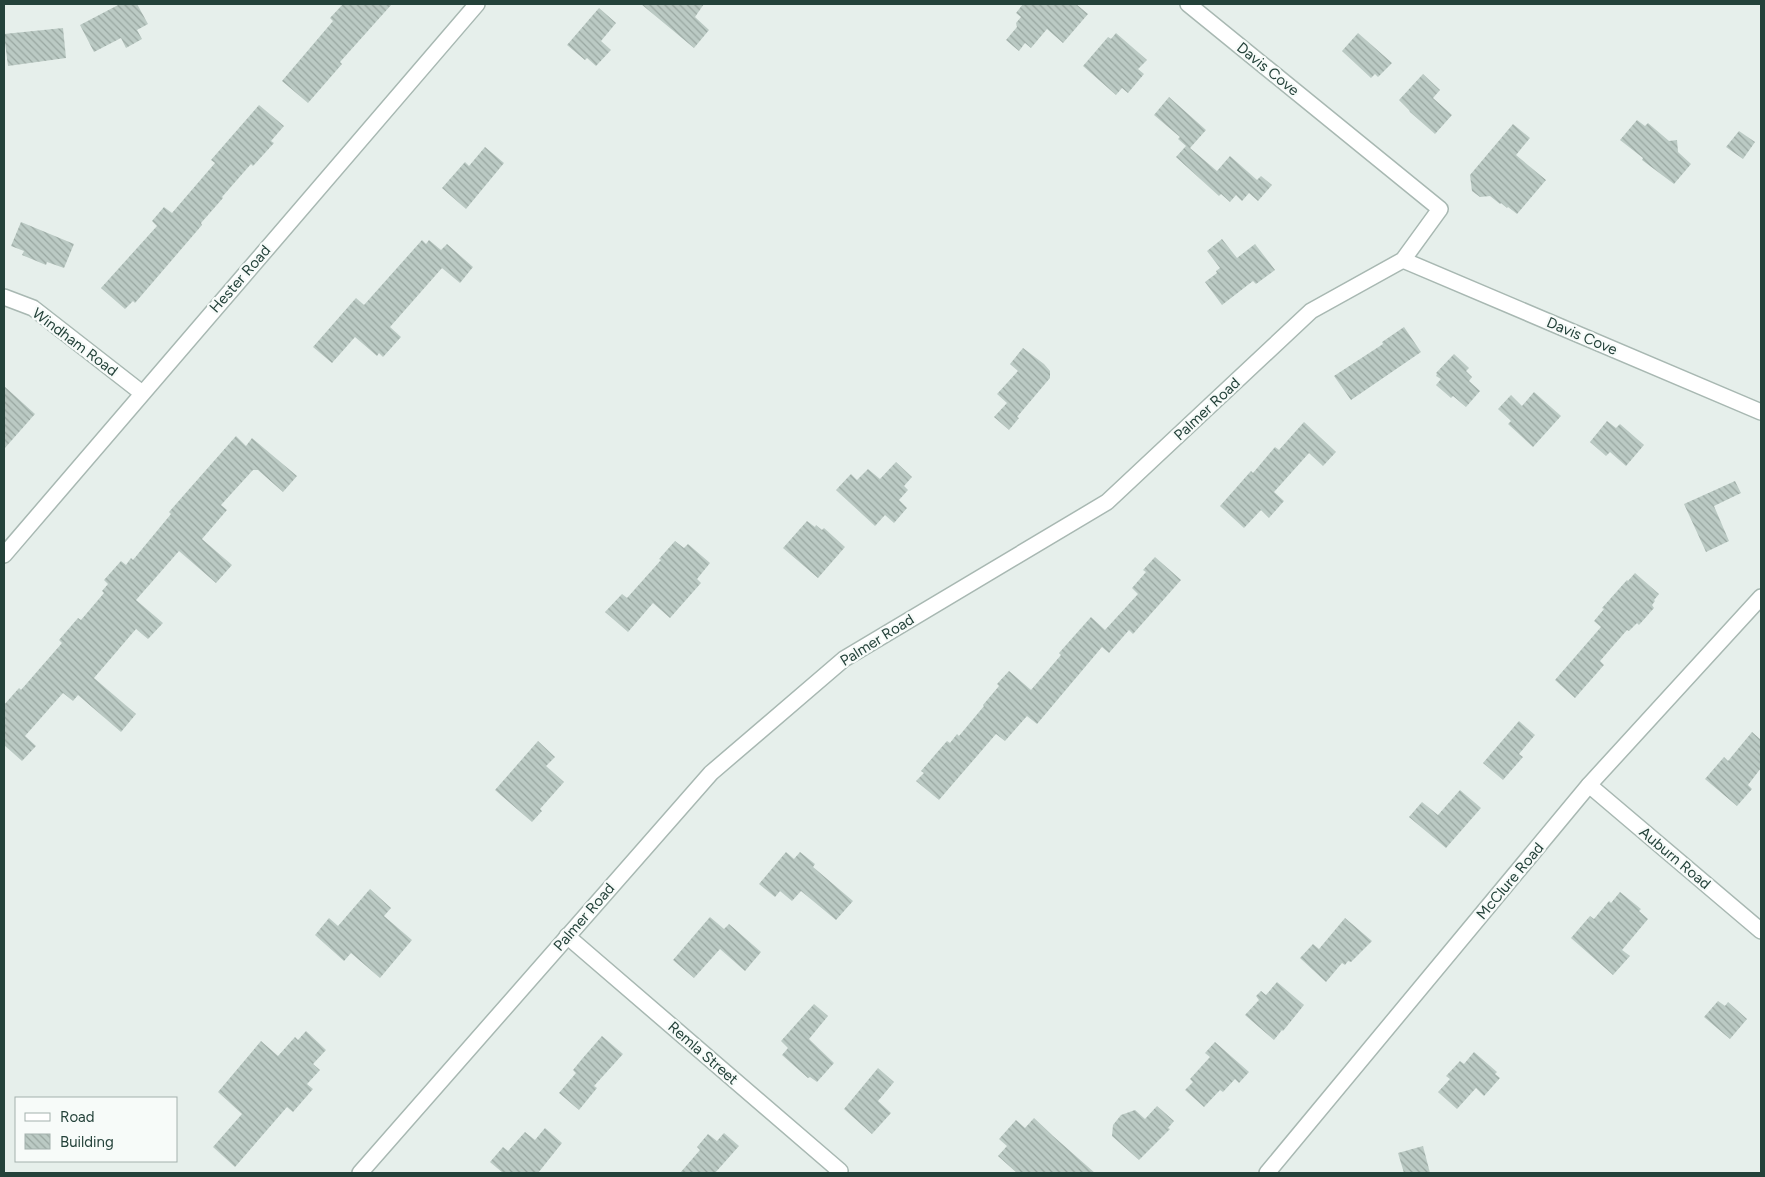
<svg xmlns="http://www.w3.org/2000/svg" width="1765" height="1177" font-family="Figtree,sans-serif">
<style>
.building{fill:url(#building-back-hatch)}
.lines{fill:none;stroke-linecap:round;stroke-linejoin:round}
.minor-casing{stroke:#a8b8b2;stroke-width:18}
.tertiary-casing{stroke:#a8b8b2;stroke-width:18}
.minor{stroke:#fff;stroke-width:15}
.tertiary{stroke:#fff;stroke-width:15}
.labels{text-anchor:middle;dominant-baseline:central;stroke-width:4.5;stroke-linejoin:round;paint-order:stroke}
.street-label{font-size:15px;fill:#24423a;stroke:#f7fbf9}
</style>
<defs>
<pattern id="building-back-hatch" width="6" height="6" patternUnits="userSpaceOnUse" patternTransform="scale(1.25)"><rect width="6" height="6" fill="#bbcac4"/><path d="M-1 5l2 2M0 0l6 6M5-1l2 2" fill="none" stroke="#98a6a0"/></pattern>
</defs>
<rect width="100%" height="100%" fill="#e6efeb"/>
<g class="building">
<path d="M120,4H137L148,24L137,30L142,39L126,48L121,38L94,52L80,25Z"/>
<path d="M343,4H392L340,62L342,64L308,103L282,81L333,21L330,18Z"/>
<path d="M641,4H704L695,17L709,30L694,48Z"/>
<path d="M1023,4H1076L1088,14L1063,43L1047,29L1031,48L1025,43L1019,51L1006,40L1017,27L1016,23L1021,17L1016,13Z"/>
<path d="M599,8L616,23L601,41L611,50L596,66L587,58L585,60L567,45Z"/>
<path d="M63,28L66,58L8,66L4,34Z"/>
<path d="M1116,33L1147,60L1138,69L1144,74L1128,93L1122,88L1116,95L1083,66L1108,37L1111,39Z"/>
<path d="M1358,33L1392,63L1378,77L1375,74L1371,78L1342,51Z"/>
<path d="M1423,74L1440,90L1433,98L1452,115L1435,134L1410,112L1409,110L1399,100Z"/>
<path d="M1169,97L1206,130L1190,148L1217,171L1230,156L1257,180L1261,176L1272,185L1258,201L1249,193L1242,201L1236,195L1230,202L1221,194L1219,196L1176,157L1186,146L1178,139L1180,137L1154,115Z"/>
<path d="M259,105L284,126L271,141L274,143L253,166L251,164L222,197L223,198L201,223L202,225L135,303L133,301L125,309L101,288L157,226L152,221L164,207L172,213L215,163L211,160Z"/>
<path d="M1637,120L1645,126L1648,123L1669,141L1677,140L1678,152L1691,164L1674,184L1642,160L1643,158L1620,140Z"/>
<path d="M1513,124L1530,138L1516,155L1546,180L1517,214L1508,207L1507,208L1501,203L1500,204L1490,196L1480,197L1472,191L1470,175Z"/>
<path d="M1739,131L1755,142L1743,159L1726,147Z"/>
<path d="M485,147L504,163L466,209L442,188L465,162L469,166Z"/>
<path d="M21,222L74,244L64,268L47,262L46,265L22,255L24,251L11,246Z"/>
<path d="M1222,239L1237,258L1255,244L1275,270L1256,284L1253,281L1222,305L1205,282L1217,273L1216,271L1220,268L1207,251Z"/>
<path d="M422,240L426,244L429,240L441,250L447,244L473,267L460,283L442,268L390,327L401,337L383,357L379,353L377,356L355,337L332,363L313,347L356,298L364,305Z"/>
<path d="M1404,327L1421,352L1351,400L1334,376L1383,344L1382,342Z"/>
<path d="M1023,348L1044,364L1050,371V378L1017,417L1019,418L1009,430L994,417L1007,403L997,394L1018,371L1010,364Z"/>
<path d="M1454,354L1469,368L1466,371L1472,377L1469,381L1480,391L1466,407L1453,396L1451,398L1436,385L1441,379L1436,376L1437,374L1436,373Z"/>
<path d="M4,386L35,414L4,449Z"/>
<path d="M1534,392L1561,416L1533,447L1508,424L1511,421L1498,409L1511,395L1522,406Z"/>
<path d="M1607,421L1616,428L1620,424L1644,445L1626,466L1610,452L1606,456L1590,442Z"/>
<path d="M1304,422L1336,452L1323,466L1309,453L1274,492L1284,501L1269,518L1261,510L1244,528L1220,506L1251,471L1253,473L1275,447L1279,450Z"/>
<path d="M236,436L246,446L252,438L297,476L283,492L258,470H253L221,505L227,510L202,539L232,565L216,583L179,551L136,600L163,623L148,639L136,629L94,678L136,714L121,732L78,695L73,701L63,693L25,736L36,746L22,761L4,745V705L19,688L21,690L62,643L59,640L78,618L81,620L104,593L102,591L108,584L104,580L121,561L126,565L131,558L133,560L171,514L169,512Z"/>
<path d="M896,462L912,477L904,486L908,490L899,500L907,508L894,523L885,515L875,526L836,490L851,474L857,480L868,469L880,479Z"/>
<path d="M1735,481L1741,493L1714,506L1729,541L1706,552L1684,504Z"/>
<path d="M807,521L815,527L816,525L822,530L824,528L845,547L818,578L783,548Z"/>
<path d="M675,541L684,548L688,544L710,563L697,579L701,583L670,618L653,603L628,632L605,612L622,594L627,598L661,560L659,559Z"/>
<path d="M1155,557L1181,580L1133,634L1129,630L1109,653L1102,647L1037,724L1027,716L1005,741L996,734L939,800L916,781L924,773L921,771L947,741L950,743L957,734L959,736L984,706L983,705L999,686L997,684L1009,671L1031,690L1061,655L1059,653L1091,617L1105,630L1138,594L1132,588L1146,572L1143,570Z"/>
<path d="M1635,573L1659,594L1654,600L1655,601L1652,605L1654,608L1639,625L1637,623L1629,631L1627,630L1600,661L1604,665L1575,698L1555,680L1601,627L1594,621L1604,609L1602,608L1627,580L1628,581Z"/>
<path d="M1519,721L1535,735L1519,754L1523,757L1503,780L1483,763Z"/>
<path d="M1752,732L1761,740V768L1748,785L1752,789L1737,806L1705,779L1724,757L1728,761Z"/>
<path d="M538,741L555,757L546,766L564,782L540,809L542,811L532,822L495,790Z"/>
<path d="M1460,790L1481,808L1446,848L1409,817L1422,802L1438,815Z"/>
<path d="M786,852L794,859L800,852L815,864L813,867L853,901L836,920L801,891L792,901L780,891L775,897L759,884Z"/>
<path d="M370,889L391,908L384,916L412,940L380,978L351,953L344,961L315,935L329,918L338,926Z"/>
<path d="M1620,892L1641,909L1639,911L1648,919L1622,950L1630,956L1613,975L1571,938L1590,916L1594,919L1609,901L1611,903Z"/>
<path d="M710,917L724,929L729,924L761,952L745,971L720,949L694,978L673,960Z"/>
<path d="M1345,918L1372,941L1351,962L1348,961L1345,965L1342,963L1326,982L1300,958L1313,944L1319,949Z"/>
<path d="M1277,982L1304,1005L1283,1031L1282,1030L1274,1040L1245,1015L1259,1000L1256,996L1261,991L1266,995Z"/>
<path d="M1718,1001L1725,1006L1728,1002L1747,1019L1730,1039L1704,1017Z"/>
<path d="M814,1004L828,1016L809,1039L834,1063L817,1082L810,1077L808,1078L782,1055L788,1048L781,1041Z"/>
<path d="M306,1031L326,1050L313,1064L320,1070L307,1084L313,1089L293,1112L287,1107L235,1167L213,1147L242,1114L218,1092L261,1041L278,1056L295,1037L298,1040Z"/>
<path d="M602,1036L623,1054L594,1086L597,1088L579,1110L559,1093L576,1073L573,1070L582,1059Z"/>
<path d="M1215,1042L1249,1072L1239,1083L1235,1079L1223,1092L1220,1090L1204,1107L1185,1090L1193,1082L1190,1079L1210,1057L1205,1053Z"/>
<path d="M1474,1052L1497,1072L1495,1074L1500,1078L1484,1096L1476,1088L1457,1109L1438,1092L1450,1079L1446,1076L1460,1061L1464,1064Z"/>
<path d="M878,1068L894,1082L878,1101L891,1113L872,1134L844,1109Z"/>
<path d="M1157,1106L1174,1121L1168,1128L1170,1129L1139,1160L1112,1136L1113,1125L1121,1115L1135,1110L1145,1119Z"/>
<path d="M1034,1118L1053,1136L1095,1173H1017L998,1156L1007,1146L999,1139L1016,1120L1025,1128Z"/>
<path d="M545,1128L562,1143L538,1173H503L490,1162L503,1147L508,1151L525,1132L535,1140Z"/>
<path d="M724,1133L739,1146L715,1173H680L700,1150L697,1147L708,1134L717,1141Z"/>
<path d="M1423,1146L1430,1173H1404L1398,1153Z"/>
</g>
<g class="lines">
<defs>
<g id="minor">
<path d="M1403,260L1761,412"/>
<path d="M4,297L33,308L142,393"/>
<path d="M4,555L477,4"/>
<path d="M567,936L840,1171"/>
<path d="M360,1173L711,773L844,659L1107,502L1311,311L1403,260L1440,209L1188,4"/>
<path d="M1267,1173L1589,785L1761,597"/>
</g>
<path id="tertiary" d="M1589,785L1761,931"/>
</defs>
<use href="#minor" class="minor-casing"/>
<use href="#tertiary" class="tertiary-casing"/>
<use href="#minor" class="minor"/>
<use href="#tertiary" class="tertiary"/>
</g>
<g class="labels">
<g class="street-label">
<text transform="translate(1268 69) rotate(39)">Davis Cove</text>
<text transform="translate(240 279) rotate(-49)">Hester Road</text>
<text transform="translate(1582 336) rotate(23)">Davis Cove</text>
<text transform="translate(75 342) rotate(37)">Windham Road</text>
<text transform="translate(1207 409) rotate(-43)">Palmer Road</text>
<text transform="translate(877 640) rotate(-32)">Palmer Road</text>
<text transform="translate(1675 858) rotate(40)">Auburn Road</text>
<text transform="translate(1510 881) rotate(-50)">McClure Road</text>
<text transform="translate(584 917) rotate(-49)">Palmer Road</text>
<text transform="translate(703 1053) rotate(41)">Remla Street</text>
</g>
</g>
<rect width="1765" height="1177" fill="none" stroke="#24423a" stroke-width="10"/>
<rect x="15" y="1097" width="162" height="65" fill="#f7fbf9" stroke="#a3b1ad"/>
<rect x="25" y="1113" width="25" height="8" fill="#ffffff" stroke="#a3b1ad"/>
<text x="60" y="1122" font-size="15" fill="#24423a">Road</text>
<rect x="25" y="1134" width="25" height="15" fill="url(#building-back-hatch)" stroke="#a3b1ad"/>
<text x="60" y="1147" font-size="15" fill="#24423a">Building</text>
</svg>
